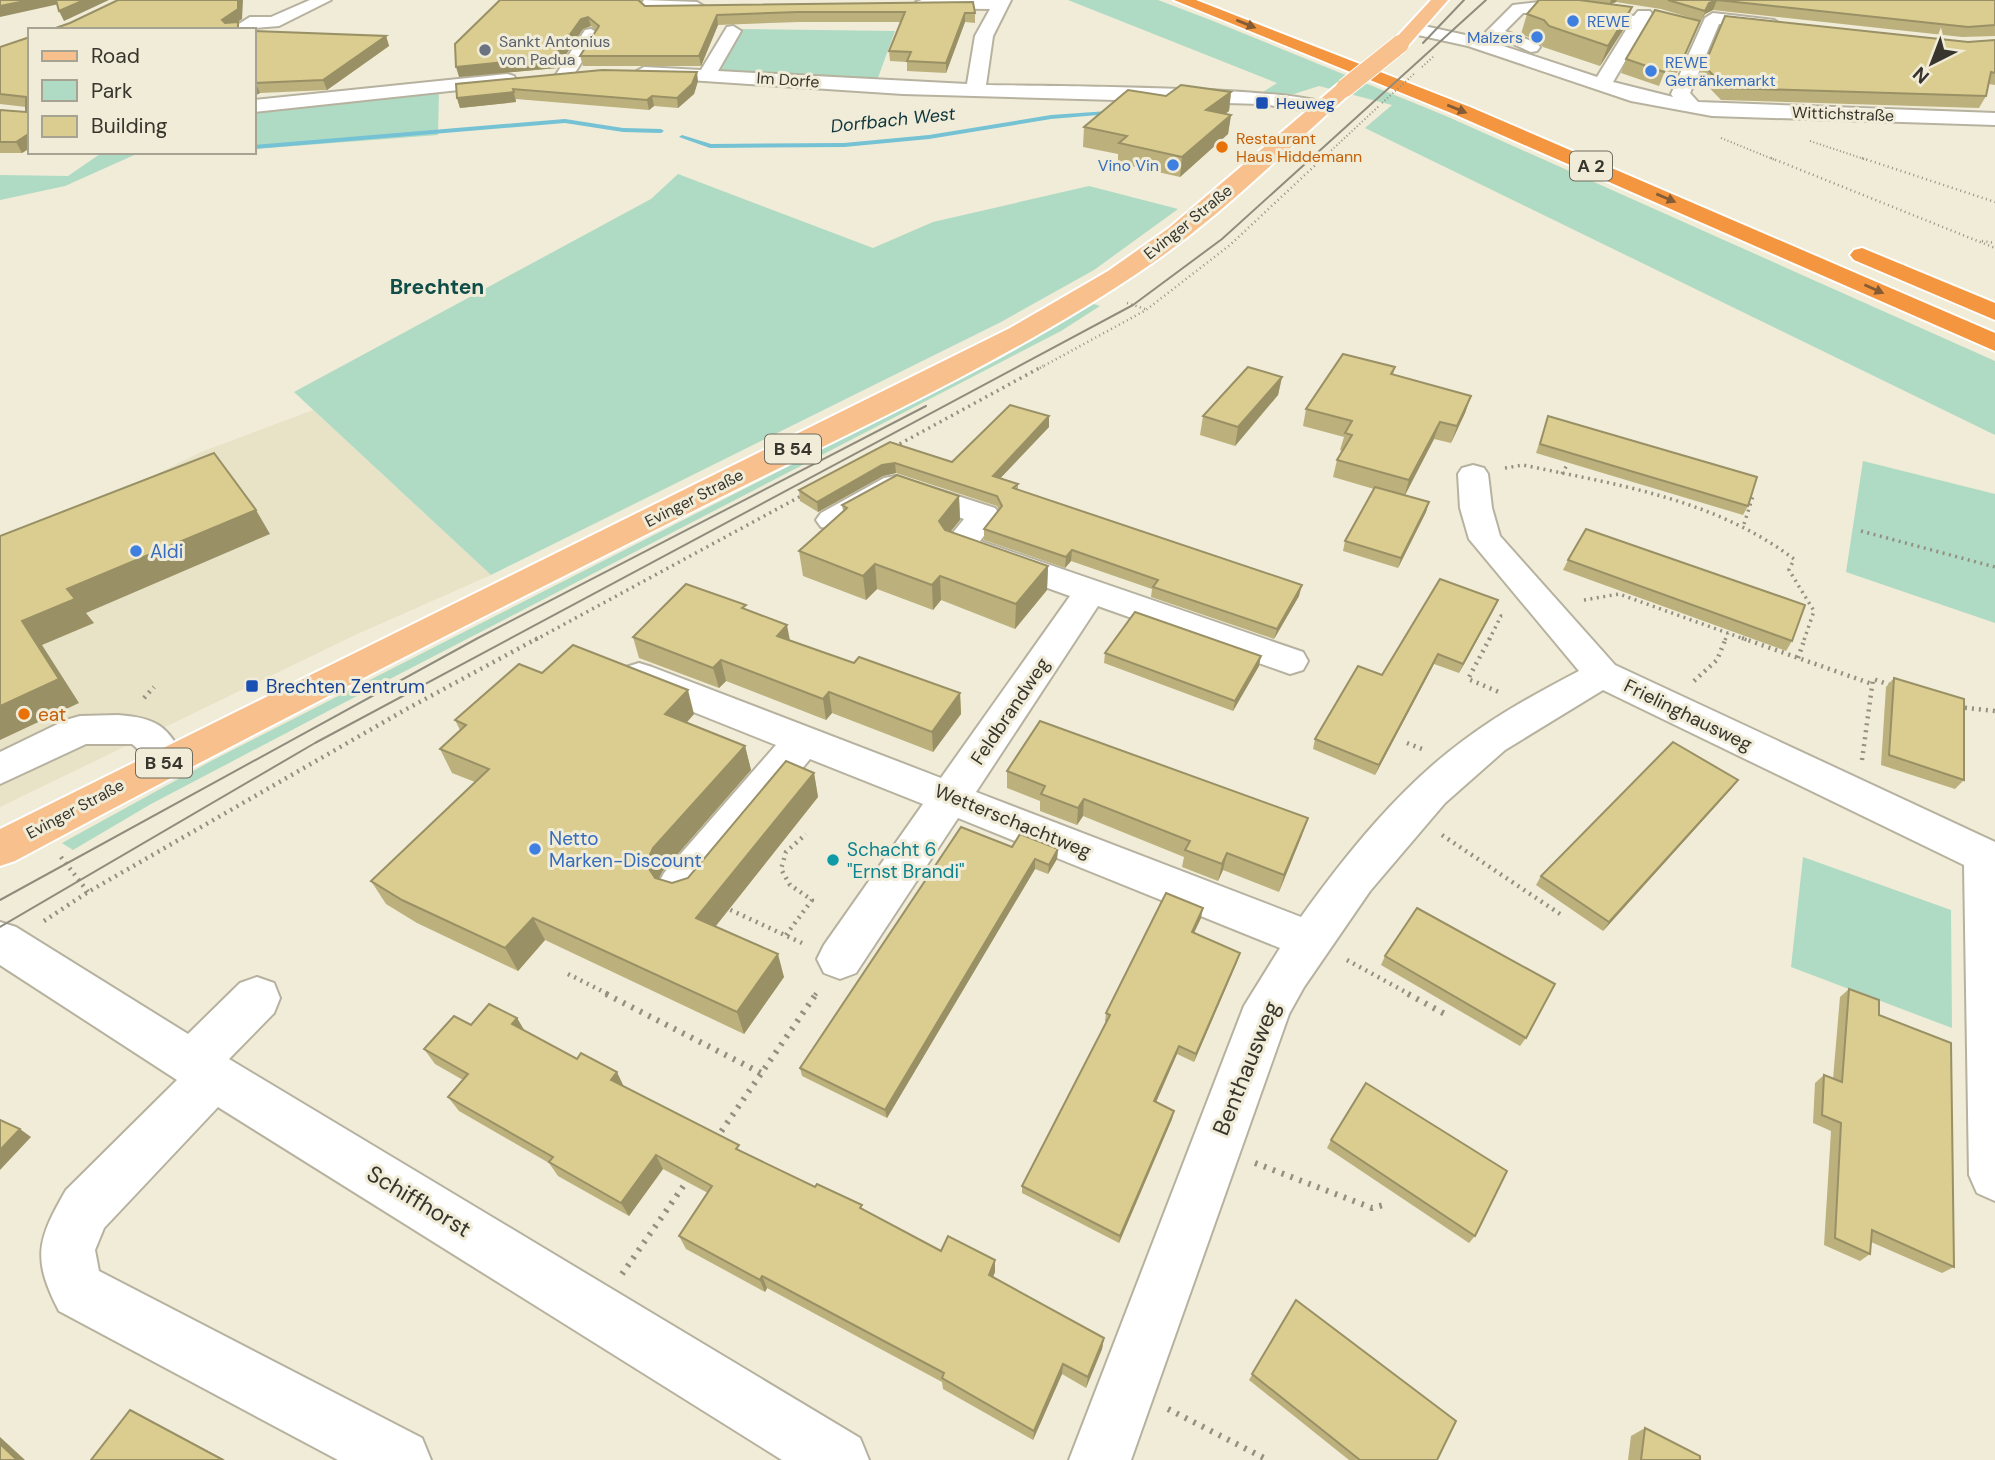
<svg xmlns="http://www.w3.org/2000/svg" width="1995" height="1460" font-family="'DM Sans',sans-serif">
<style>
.built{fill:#e8e2c6}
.green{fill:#afdac4}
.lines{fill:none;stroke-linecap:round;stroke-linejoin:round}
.stream{fill:#74c2d4;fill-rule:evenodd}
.minor-casing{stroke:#b6b29f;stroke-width:4}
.major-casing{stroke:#fff;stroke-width:4}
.highway-casing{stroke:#fff;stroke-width:4}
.path-far4{stroke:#939081;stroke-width:2;stroke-dasharray:1 2.5;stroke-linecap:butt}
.path-far3{stroke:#939081;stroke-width:2.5;stroke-dasharray:1 3.5;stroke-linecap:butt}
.path-far2{stroke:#939081;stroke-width:3.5;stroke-dasharray:2 4.5;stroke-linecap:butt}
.path-far1{stroke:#939081;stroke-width:4.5;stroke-dasharray:2 5;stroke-linecap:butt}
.path{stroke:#939081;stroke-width:6;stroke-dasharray:2.5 7;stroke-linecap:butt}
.minor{fill:#fff;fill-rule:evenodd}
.major{fill:#f8c08c;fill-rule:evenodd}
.highway{fill:#f49640;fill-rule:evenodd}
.tram{stroke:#8f8c7e;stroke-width:2}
.major-bridge-casing{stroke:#fff;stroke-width:20;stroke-linecap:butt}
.path-bridge{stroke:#939081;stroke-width:2;stroke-dasharray:1 2.5;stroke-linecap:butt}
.major-bridge{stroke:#f8c08c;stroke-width:18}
.wall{fill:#bcb07c}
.shaded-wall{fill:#999065}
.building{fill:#dbcd90;stroke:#999065;stroke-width:2}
.oneway{fill:#835c35}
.shop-dot{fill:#3f7fe0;stroke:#f0ecd7;stroke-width:2.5}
.worship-dot{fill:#6b7280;stroke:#f0ecd7;stroke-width:2.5}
.transit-dot{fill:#1a4fb4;stroke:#f0ecd7;stroke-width:2.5}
.food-dot{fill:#e8710a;stroke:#f0ecd7;stroke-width:2.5}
.culture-dot{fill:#0f9aa8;stroke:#f0ecd7;stroke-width:2.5}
.labels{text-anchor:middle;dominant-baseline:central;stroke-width:6;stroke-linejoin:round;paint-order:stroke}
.far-shop-label{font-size:16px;fill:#366cbe;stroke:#f0ecd7;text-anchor:start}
.far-worship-label{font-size:16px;fill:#5b616d;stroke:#f0ecd7;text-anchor:start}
.far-street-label{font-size:16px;fill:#37352d;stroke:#f0ecd7}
.far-transit-label{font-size:16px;fill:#164399;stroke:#f0ecd7;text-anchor:start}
.far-food-label{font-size:16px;fill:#c56008;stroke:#f0ecd7;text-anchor:start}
.far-water-label{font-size:18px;font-style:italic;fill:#0f353d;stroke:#f0ecd7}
.shield{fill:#f0ecd7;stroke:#6e6c60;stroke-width:2}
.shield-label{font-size:18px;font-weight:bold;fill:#37352d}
.shop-label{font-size:19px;fill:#366cbe;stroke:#f0ecd7;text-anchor:start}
.transit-label{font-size:19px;fill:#164399;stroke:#f0ecd7;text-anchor:start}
.street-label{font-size:19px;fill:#37352d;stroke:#f0ecd7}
.food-label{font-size:19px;fill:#c56008;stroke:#f0ecd7;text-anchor:start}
.culture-label{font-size:19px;fill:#0d838f;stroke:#f0ecd7;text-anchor:start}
.far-district-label{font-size:21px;font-weight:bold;fill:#0f4d49;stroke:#f0ecd7}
.near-street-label{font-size:23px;fill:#37352d;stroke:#f0ecd7}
</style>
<rect width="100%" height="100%" fill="#f0ecd7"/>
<path class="built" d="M313,410L491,575L355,635L0,807V552L201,452Z"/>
<g class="green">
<path d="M1068,0H1158L1213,21L1446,116L1995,361V435L1365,128L1392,105L1319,86L1294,94H1260L1277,83Z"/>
<path d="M739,29L895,31L875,86L707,75Z"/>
<path d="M439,90L438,135L254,149V109Z"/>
<path d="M103,152H141L65,186L0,200V175L68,176Z"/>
<path d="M678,174L873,248L933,222L1089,186L1178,209L1094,270L1001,322L491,575L294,392L651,199Z"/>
<path d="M1094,304L1100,306L1061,331L330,710L151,804L73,850L62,843L213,760L985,366Z"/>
<path d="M1863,461L1995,494V623L1846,572Z"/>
<path d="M1803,857L1951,910L1952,1028L1791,967Z"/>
</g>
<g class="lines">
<g class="stream">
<path d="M1108,111L1110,114L1051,119L929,139L844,147L710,148L679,137L682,135L711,144L844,143L929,135L1051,115Z"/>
<path d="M565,119L623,128L661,129L664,131L661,133L623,132L565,123L254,149V145Z"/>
</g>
<defs>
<g id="minor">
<path d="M310,0H331L279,26L229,30L250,17H271Z"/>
<path d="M644,0L697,2L705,7C697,15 647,16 639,8Z"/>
<path d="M922,0H1011L993,36L986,85C1030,86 1317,86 1333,107L1323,113L1262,104L903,94L644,77L635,72L644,67L701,70L727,27L733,26L741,31L718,71L967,84L975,36L990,9L916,8V2Z"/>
<path d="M1539,2L1634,16L1638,11H1650L1652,14L1648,22L1613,82L1673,97L1671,94L1705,18L1713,13L1774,20L1782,25L1774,30L1719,24L1690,93L1698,102L1995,113V125L1712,116L1631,101L1468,46L1409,33L1407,29L1415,24L1479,38L1597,77L1629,25L1539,12L1523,13L1505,31L1537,43L1540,47L1537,51L1531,52L1486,32L1513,5Z"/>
<path d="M591,29L599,34L573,76L570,80H558L555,76L585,30Z"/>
<path d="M507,74L514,76L516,80L514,84L254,112V100Z"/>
<path d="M1473,465L1484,468L1488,474L1492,508L1500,536L1615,665L1995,842V1201L1977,1193L1969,1175L1964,865L1603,690L1505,750L1445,803L1370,891L1304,987L1289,1014L1131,1460H1069L1244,1006L1280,948L958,818L856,973L840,979L824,973L817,959L824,945L923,804L810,759L694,899L679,904L664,899L657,886L664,873L776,745L626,685L621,676L626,667L639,663L652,667L941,778L1070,596L947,552L943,545L964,519L898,496C875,509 847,534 821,527L816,520L821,513L884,478L895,476L995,508L1000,515L980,541L1303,652L1308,661L1303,670L1290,674L1098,606L976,792L1301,917C1347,853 1400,787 1464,740C1500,713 1539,692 1579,671L1469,539L1460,508L1458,474L1462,468Z"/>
<path d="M118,715C158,718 167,726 186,761L180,771C145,782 153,760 132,744H86L0,784V752L66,720L80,716Z"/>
<path d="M0,922L16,927L188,1034L240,983L257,977L274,983L280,998L274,1013L229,1059L860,1438L869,1460H782L218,1107L104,1228L95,1250L99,1271L422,1438L431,1460H338L59,1311C32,1259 37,1240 66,1190L177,1080L0,965Z"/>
</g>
<g id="major">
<path d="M1431,0H1448L1406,48H1394L1391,44L1394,40Z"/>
<path d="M1345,82L1354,88L1352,92C1286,150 1223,214 1151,264C1010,361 852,431 699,508C470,623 241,739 15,861L0,866V829L1010,328L1108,271L1169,228L1338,84Z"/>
</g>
<g id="highway">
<path d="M1174,0H1196L1470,107L1995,333V351L1456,115Z"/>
<path d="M1862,248L1995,303V320L1854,260L1850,255L1854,250Z"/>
</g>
</defs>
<use href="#minor" class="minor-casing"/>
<use href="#major" class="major-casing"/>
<use href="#highway" class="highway-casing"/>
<g class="path-far4">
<path d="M1721,138L1775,160"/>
<path d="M1810,141L1867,160"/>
<path d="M1321,160L1379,106"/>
</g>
<g class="path-far3">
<path d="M1771,158L1995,248"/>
<path d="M1862,158L1995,202"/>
<path d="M1982,241L1995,243"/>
<path d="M1127,303L1145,309"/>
<path d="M1040,368L1146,310L1230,245L1323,158"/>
</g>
<g class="path-far2">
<path d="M894,447L1043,366"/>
<path d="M1505,468L1523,465C1619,485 1714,499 1794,559L1789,570L1814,611L1804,640"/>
<path d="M1562,474L1568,463"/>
<path d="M1744,524L1753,496"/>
<path d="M1861,531L1995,567"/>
<path d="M1584,600L1619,594L1747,640"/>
<path d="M535,640L803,495"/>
<path d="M1489,640L1501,616H1506"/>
<path d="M1725,640L1728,633"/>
</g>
<g class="path-far1">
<path d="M1490,638L1468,679L1499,692"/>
<path d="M1742,638L1872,684"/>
<path d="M1798,658L1805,638"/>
<path d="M1694,681L1717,660L1726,638"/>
<path d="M144,698L154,687"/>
<path d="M1958,707L1995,711"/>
<path d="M1407,743L1422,749"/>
<path d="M1862,760L1873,679L1893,686"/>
<path d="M1442,835L1560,914"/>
<path d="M61,857L88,892"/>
<path d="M724,907L802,943"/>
<path d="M44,921L88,892L403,711L538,638"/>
<path d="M786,935L812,900L790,885L781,869L786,852L806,834"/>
<path d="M1347,960L1411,995"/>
<path d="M568,974L610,995"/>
<path d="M815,995L818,991"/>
</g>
<g class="path">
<path d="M606,994L761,1073"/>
<path d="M1408,994L1445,1014"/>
<path d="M716,1139L816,994"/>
<path d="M1255,1163L1372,1208L1387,1204"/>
<path d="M622,1274L689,1178"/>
<path d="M1168,1409L1268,1460"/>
</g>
<use href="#minor" class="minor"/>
<use href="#major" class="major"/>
<use href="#highway" class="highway"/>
<g class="tram">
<path d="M1423,43L1464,0"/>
<path d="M0,900L478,638L926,406"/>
<path d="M0,927L315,743L1133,305L1222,239L1486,0"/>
</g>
<defs>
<path id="major-bridge" d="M1345,88L1400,44"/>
</defs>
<use href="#major-bridge" class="major-bridge-casing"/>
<g class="path-bridge">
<path d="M1422,67L1434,56"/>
<path d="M1382,103L1415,73"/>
</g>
<use href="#major-bridge" class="major-bridge"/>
</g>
<g class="wall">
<path d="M500,0H642L640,2L645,6L975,13V23L965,22L946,73L907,71V62L890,61L889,51L901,22H799L718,25L701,66H583L580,56L596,31L591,26L583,29L557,68L459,77Z"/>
<path d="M1539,0H1995V36L1962,37L1713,10L1705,14L1701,21L1661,9L1616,2L1611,4L1625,27L1600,66L1543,47L1538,41L1521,34L1527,14Z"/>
<path d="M1725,16L1968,42L1995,40V85L1989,84L1986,96L1979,108L1721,100L1699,77Z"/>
<path d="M1700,21L1677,73L1665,71L1659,86L1621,73L1626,59Z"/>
<path d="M254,31L386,36L389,46L327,90L260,93L254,96Z"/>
<path d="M30,37V148L22,153H0V110L26,112V107L0,104V47Z"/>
<path d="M698,81L694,94L678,108L654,106L649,110L516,99V102L460,108L457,98L456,84Z"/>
<path d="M1231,92L1229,111L1225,114L1231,115L1228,134L1180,177L1118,163V154L1083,147L1084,127L1166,96Z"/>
<path d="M1395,367L1393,375L1471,396L1465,413L1451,443L1434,439L1405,495L1429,502L1426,512L1398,568L1343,551L1345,541L1374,489L1333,477L1337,460L1342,451L1340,450L1344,437L1303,426L1306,409Z"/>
<path d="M1282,377L1278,395L1235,446L1200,435L1203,416Z"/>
<path d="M1049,416V427L1000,478L1018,484V490L1299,596L1274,639L1151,597L1152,589L1071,561L1065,568L984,540V529L999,510L997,506L896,473L883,476L818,512L800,501L799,490L890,442L952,462Z"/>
<path d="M1548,416L1748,506L1743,515L1536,453Z"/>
<path d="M959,496L960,520L950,532L1048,566L1047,590L1015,629L941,600L933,610L877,589L866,600L803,576L799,551L843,511L842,505Z"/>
<path d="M1568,560L1792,641L1786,651L1563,570Z"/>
<path d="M1494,609L1459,673L1434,664L1375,775L1313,749L1315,739L1382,675Z"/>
<path d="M747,610L790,640L854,663L960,693L961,714L933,752L832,713L826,720L726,681L719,688L639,658L633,637Z"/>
<path d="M1105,653L1259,666L1233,711L1104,663Z"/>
<path d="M542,673L694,714L687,722L745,746L751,770L662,872L658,879L672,883L688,878L814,773L818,797L715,926L784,977L744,1034L545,940L518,971L417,923L386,904L371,881L475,782L452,773L440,749L460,730L455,720Z"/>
<path d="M1894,678L1964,780L1955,789L1881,765L1886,687Z"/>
<path d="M1007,771L1302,835L1279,892L1223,870L1218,881L1182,867L1184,857L1083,816L1077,825L1040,811V801L1007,788Z"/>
<path d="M1731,789L1603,931L1536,885L1541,876Z"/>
<path d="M1012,847L1058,849L1057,859L1048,874L1035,869L887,1118L802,1076L800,1068Z"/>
<path d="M1201,918L1194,933L1237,962L1194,1062L1177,1054L1156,1102L1172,1119L1119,1243L1022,1193V1186L1106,1022L1105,1021L1106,1013Z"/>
<path d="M1385,956L1526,1038L1520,1046L1381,965Z"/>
<path d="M1849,989L1879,1015L1954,1267L1942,1273L1871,1242L1870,1254L1860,1261L1824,1245L1831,1131L1813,1123L1815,1083L1824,1075L1833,1079L1840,997Z"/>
<path d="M517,1018L524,1031L742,1151L863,1210L941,1251L995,1272L993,1277L1104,1338L1102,1349L1086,1388L1062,1374L1033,1440L943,1389L942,1382L767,1288L765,1292L686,1249L679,1236L708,1193L663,1169L629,1216L558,1176L549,1163L459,1111L448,1097L463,1080L435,1064L424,1049Z"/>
<path d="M1331,1140L1475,1236L1469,1243L1327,1148Z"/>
<path d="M1296,1300L1437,1460H1349L1249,1380Z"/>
<path d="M1645,1428L1700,1460H1628L1631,1436Z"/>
</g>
<g class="shaded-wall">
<path d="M30,0H57L59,4L0,17V6Z"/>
<path d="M84,0H109L64,21L59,11Z"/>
<path d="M238,0H243L242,19L226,30L222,20Z"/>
<path d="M1611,0H1617L1616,2L1609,5Z"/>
<path d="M1717,0L1713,10L1705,14L1701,21L1709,3Z"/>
<path d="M1632,7L1625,27L1600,66L1608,46Z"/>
<path d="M965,13V22L946,73V63Z"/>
<path d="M717,15L718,25L701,66L699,56Z"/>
<path d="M588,17L591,26L583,29L557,68L459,77L456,67Z"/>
<path d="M386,36L389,46L327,90L323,80Z"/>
<path d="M697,72L698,81L694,94L678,108L677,98Z"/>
<path d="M255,82L260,93L254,96V83Z"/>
<path d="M513,89L516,102L460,108L457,98Z"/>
<path d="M1231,92L1229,111L1203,129L1206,110Z"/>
<path d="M652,96L654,106L649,110L647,100Z"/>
<path d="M1231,115L1228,134L1180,177L1182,157Z"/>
<path d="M29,133L30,148L22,153L16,142Z"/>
<path d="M1282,377L1278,395L1235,446L1238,427Z"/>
<path d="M1471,396L1465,413L1451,443L1457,426Z"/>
<path d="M1049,416V427L993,486V476Z"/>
<path d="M1440,422L1434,439L1404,497L1409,480Z"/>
<path d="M895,463L896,473L883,476L818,512L817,502L882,465Z"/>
<path d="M959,496L960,520L940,545L939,521Z"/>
<path d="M1429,502L1426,512L1398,568L1401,558Z"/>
<path d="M256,510L270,534L86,613L94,623L42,645L79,703L0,740V706L22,621L67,589Z"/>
<path d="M1072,550L1071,561L1065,568L1066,557Z"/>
<path d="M875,564L877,589L866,600L863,576Z"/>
<path d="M1048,566L1047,590L1015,629L1016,604Z"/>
<path d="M940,576L941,600L933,610L932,585Z"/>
<path d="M1302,585L1299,596L1274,639L1277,629Z"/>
<path d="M1498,600L1494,609L1459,673L1463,664Z"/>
<path d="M787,625L791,646L777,636Z"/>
<path d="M1438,654L1434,664L1375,775L1379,765Z"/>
<path d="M1261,656L1259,666L1233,711L1235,701Z"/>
<path d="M721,660L726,681L719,688L713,668Z"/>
<path d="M688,690L694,714L673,738L665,714Z"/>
<path d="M829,692L832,713L826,720L823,699Z"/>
<path d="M960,693L961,714L933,752L932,732Z"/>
<path d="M745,746L751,770L662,872L655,887L646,864L653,848Z"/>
<path d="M814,773L818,797L704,941L696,918Z"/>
<path d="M1738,780L1731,789L1603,931L1609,922Z"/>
<path d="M1084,799L1083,816L1077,825L1078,808Z"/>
<path d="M1308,818L1302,835L1279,892L1284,875Z"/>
<path d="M1058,849L1057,859L1048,874L1049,865Z"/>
<path d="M1227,853L1223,870L1218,881L1222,864Z"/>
<path d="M1035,859V869L887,1118L885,1110Z"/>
<path d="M1203,908L1201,918L1190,941L1192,932Z"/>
<path d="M533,918L545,940L518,971L505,948Z"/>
<path d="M1240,953L1237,962L1194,1062L1196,1054Z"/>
<path d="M778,954L784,977L744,1034L737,1012Z"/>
<path d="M517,1018L526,1033L512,1024Z"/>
<path d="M1179,1046L1177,1054L1153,1109L1154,1101Z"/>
<path d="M617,1072L624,1087L611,1080Z"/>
<path d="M1174,1111L1172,1119L1119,1243L1120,1236Z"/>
<path d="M20,1129L31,1137L0,1170V1150Z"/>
<path d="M656,1155L663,1169L629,1216L621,1203Z"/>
<path d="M995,1260V1272L989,1286V1275Z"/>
<path d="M762,1276L767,1288L765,1292L760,1280Z"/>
<path d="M1104,1338L1102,1349L1086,1388L1088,1377Z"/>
<path d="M1063,1364L1062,1374L1033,1440L1034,1431Z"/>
<path d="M130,1410L142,1416L225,1460H223Z"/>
<path d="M0,1437L25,1460H17L0,1444Z"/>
</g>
<g class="building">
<path d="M0,0H30L0,6Z"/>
<path d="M56,0H84L59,11Z"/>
<path d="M118,0H238V9L222,20L225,23L238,22V30H50L70,23Z"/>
<path d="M500,0H638L645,6L973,2L975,13H965L946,63L907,61L911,52L889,51L905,12H798L717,15L699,56H580L599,26L588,17L581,19L554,57L456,67L455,44Z"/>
<path d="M1539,0H1579L1632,7L1608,46L1549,26L1544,20L1527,14Z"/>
<path d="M1668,0H1995V25L1968,27L1717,0L1709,3L1705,11Z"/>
<path d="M1655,10L1700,21L1683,59L1671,57L1664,72L1626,59Z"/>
<path d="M1725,16L1968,42L1995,40V73L1991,72L1986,96L1726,88L1704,66Z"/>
<path d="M254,31L386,36L323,80L254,83Z"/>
<path d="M30,37V133L16,142H0V110L26,112V97L0,94V47Z"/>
<path d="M602,70L697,72L692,84L677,98L652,96L647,100L513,89L514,92L457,98L456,84Z"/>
<path d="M1181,85L1231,92L1206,110L1231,115L1182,157L1119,143L1127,136L1084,127L1128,90L1166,96Z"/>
<path d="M1343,354L1395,367L1391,374L1471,396L1457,426L1440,422L1409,480L1337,460L1352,435L1345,433L1352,421L1306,409Z"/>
<path d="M1248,367L1282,377L1238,427L1203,416Z"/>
<path d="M1010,405L1049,416L993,476L1018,484L1013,488L1302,585L1277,629L1153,587L1158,580L1072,550L1066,557L984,529L1002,506L997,496L895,463L882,465L817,502L799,490L890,442L952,462Z"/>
<path d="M1548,416L1757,477L1748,506L1540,444Z"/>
<path d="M214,453L256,510L67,589L75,599L22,621L59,679L0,706V536Z"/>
<path d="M897,475L959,496L939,521L945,530L1048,566L1016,604L940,576L932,585L875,564L863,576L799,551L847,508L842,505Z"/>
<path d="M1375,487L1429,502L1401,558L1345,541Z"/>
<path d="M1586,529L1805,605L1792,641L1568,560Z"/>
<path d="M1440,579L1498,600L1463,664L1438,654L1379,765L1315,739L1358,666L1382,675Z"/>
<path d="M686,584L746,605L742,608L787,625L777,636L854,663L859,657L960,693L932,732L829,692L823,699L721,660L713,668L633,637Z"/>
<path d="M1135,612L1261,656L1235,701L1105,653Z"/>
<path d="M573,645L688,690L665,714L745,746L653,848L646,864L655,878L672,883L688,878L786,761L814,773L696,918L778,954L737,1012L533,918L505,948L402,900L371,881L489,769L440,749L466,725L455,720L519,664L542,673Z"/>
<path d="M1894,678L1964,699V780L1889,755Z"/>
<path d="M1040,721L1308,818L1284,875L1227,853L1222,864L1185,850L1190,841L1084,799L1078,808L1041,794L1045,786L1007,771Z"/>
<path d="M1673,742L1738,780L1609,922L1541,876Z"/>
<path d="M961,827L1012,847L1020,834L1058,849L1049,865L1035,859L885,1110L800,1068Z"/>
<path d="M1166,893L1203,908L1192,932L1240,953L1196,1054L1179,1046L1154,1101L1174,1111L1120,1236L1022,1186L1110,1015L1106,1013Z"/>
<path d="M1417,908L1555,984L1526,1038L1385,956Z"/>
<path d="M1849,989L1879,1000V1015L1951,1043L1954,1267L1872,1230L1870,1254L1835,1238L1841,1123L1822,1115L1824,1075L1842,1082Z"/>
<path d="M489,1004L517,1018L512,1024L577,1059L581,1053L617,1072L611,1080L739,1145L736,1149L815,1187L817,1184L862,1205L860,1208L941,1251L948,1236L995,1260L989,1275L1104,1338L1088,1377L1063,1364L1034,1431L942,1378L944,1373L762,1276L760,1280L679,1236L712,1186L656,1155L621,1203L549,1162L553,1157L448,1097L468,1074L424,1049L454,1016L471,1025Z"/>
<path d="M1366,1083L1507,1171L1475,1236L1331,1140Z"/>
<path d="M0,1120L20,1129L0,1150Z"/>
<path d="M1296,1300L1456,1421L1437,1460H1360L1252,1374Z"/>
<path d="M130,1410L223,1460H91Z"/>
<path d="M1645,1428L1700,1456V1460H1641Z"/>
<path d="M0,1444L17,1460H0Z"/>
</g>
<defs><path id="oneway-solid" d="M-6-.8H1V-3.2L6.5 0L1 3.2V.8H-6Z" transform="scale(1.75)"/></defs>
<g class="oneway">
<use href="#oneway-solid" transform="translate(1246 24) rotate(22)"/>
<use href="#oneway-solid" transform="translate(1457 109) rotate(22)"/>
<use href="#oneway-solid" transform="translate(1666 198) rotate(23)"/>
<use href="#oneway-solid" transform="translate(1874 289) rotate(24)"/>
</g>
<g class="shop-dot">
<circle cx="1573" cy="21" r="7"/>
<circle cx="1537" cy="37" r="7"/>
<circle cx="1651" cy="71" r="7"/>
<circle cx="1173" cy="165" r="7"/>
<circle cx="136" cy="551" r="7"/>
<circle cx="535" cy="849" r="7"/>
</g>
<circle class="worship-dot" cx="485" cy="50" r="7"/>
<g class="transit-dot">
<rect x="1255" y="96" width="14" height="14" rx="3.5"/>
<rect x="245" y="679" width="14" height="14" rx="3.5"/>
</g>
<g class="food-dot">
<circle cx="1222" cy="147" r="7"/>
<circle cx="24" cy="714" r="7"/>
</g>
<circle class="culture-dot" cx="833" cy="860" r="7"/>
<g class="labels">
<g class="far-shop-label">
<text x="1587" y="21">REWE</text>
<text x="1523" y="37" text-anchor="end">Malzers</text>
<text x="1665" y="62">REWE<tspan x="1665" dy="18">Getränkemarkt</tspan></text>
<text x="1159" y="165" text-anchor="end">Vino Vin</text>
</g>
<g class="far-worship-label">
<text x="499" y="41">Sankt Antonius<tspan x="499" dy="18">von Padua</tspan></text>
</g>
<g class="far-street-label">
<text transform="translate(788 80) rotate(4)">Im Dorfe</text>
<text transform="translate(1843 114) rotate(2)">Wittichstraße</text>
<text transform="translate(1188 222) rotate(-39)">Evinger Straße</text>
<text transform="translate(694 498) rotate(-27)">Evinger Straße</text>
<text transform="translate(75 809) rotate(-28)">Evinger Straße</text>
</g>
<g class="far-transit-label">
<text x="1276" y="103">Heuweg</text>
</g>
<g class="far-food-label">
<text x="1236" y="138">Restaurant<tspan x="1236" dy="18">Haus Hiddemann</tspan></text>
</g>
<g class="far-water-label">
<text transform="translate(893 120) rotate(-6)">Dorfbach West</text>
</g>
<g class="shield">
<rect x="1570" y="151.5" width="42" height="29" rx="5"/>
<rect x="765" y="434.5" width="56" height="29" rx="5"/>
<rect x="136" y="748.5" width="56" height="29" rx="5"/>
</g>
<g class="shield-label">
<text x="1591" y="166">A 2</text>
<text x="793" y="449">B 54</text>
<text x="164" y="763">B 54</text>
</g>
<g class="shop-label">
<text x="150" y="551">Aldi</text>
<text x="549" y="838">Netto<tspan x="549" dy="22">Marken-Discount</tspan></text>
</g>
<g class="transit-label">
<text x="266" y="686">Brechten Zentrum</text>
</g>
<g class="street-label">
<text transform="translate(1010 711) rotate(-56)">Feldbrandweg</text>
<text transform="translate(1688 715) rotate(26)">Frielinghausweg</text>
<text transform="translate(1013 821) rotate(22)">Wetterschachtweg</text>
</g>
<g class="food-label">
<text x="38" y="714">eat</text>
</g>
<g class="culture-label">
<text x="847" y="849">Schacht 6<tspan x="847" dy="22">"Ernst Brandi"</tspan></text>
</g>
<g class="far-district-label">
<text x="437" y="287">Brechten</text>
</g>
<g class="near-street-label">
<text transform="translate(1246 1068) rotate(-68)">Benthausweg</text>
<text transform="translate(419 1201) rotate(31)">Schiffhorst</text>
</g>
</g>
<rect x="28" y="28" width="228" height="126" fill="#f0ecd7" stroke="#a6a393" stroke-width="2"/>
<rect x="42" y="51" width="35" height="10" fill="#f8c08c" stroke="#a6a393" stroke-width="2"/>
<text x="91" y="63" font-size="21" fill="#37352d">Road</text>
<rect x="42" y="80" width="35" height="21" fill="#afdac4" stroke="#a6a393" stroke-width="2"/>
<text x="91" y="98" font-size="21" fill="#37352d">Park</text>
<rect x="42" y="116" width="35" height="21" fill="#dbcd90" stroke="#a6a393" stroke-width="2"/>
<text x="91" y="133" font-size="21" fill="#37352d">Building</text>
<g transform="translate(1932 63) rotate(222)" stroke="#f0ecd7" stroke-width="5" paint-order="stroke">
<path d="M0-5L12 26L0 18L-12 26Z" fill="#37352d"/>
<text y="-10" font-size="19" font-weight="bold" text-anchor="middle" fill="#37352d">N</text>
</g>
</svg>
